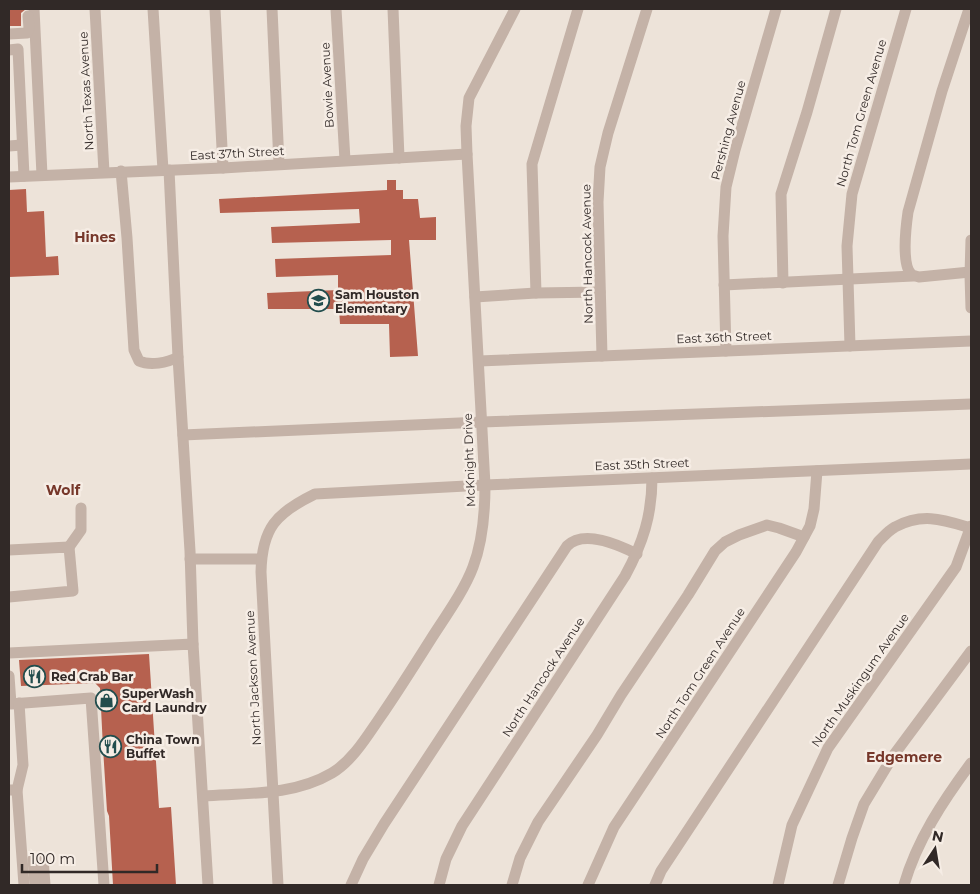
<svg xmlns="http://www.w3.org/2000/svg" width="980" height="894" font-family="Montserrat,sans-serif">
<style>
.building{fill:#b6614f}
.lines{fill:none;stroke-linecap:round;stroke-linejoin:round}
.minor{stroke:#c4b2a7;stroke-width:11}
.labels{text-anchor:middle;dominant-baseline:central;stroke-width:5;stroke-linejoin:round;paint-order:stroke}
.street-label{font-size:12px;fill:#312927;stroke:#f6ede5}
.poi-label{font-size:12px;font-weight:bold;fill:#312927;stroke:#f6ede5;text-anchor:start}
.neighbourhood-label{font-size:14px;font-weight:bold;fill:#76372a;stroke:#f6ede5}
</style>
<rect width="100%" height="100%" fill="#ede3d9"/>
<g class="building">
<path d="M9,9H26L21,13V26H9Z"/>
<path d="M387,180H396V190H403V199H418L420,218L436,217V240H409L418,356L390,357L389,324H340L339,309H268L267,293L338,290V275L276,277L275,259L391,255V240L272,243L271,227L360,223L359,209L220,213L219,199L387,190Z"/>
<path d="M26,189L27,212L44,211L46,257L58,256L59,275L9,277V190Z"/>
<path d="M149,654L159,808L171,807L176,885H113L109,816L107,811L103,748L100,688L95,683L21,686L19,660Z"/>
</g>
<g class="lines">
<g class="minor">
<path d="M34,9L42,175"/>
<path d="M95,9L104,172"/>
<path d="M153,9L163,170"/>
<path d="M215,9L223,168"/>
<path d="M272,9L279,164"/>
<path d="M336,9L345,160"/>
<path d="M393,9L399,158"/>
<path d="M969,9L942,91L908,212C906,226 901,266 912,275L919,277L970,272"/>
<path d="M9,34L27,33L29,28L28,16"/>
<path d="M9,50L18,49L24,176"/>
<path d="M9,146L22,145"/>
<path d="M121,171L127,238L134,350L139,361C150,366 167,363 178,357L169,170"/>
<path d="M9,177L223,168L467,154"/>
<path d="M971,240L970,275L971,308"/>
<path d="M783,283L781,194L807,112L836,9"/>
<path d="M724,285L913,276"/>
<path d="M536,293L532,164L578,9"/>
<path d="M475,297L536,293L600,292"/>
<path d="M850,346L847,246L852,194L906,9"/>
<path d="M726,351L723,236L726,187L735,150L776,9"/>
<path d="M602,356L598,202L600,167L608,133L647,9"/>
<path d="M178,357L190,551L193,644"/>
<path d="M479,361L971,341"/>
<path d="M183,435L482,422L971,404"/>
<path d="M69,547L81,530V508"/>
<path d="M9,550L69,547L73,591L9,597"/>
<path d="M190,559H261"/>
<path d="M9,653L193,644L208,885"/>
<path d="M9,676L11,704L91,698L104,885"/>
<path d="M9,790H17L23,765L19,703"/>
<path d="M17,790L24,885"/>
<path d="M203,796C246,793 293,796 332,773C352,761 366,738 379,719C397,693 414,666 431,639C445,617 464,591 473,567C483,541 485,513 485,485L467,154L466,126L469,98L515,9"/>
<path d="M33,859L35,885"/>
<path d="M43,859L45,885"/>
<path d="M278,885L261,572C262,528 276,513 315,494L485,485L971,464"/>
<path d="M351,885L363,859L384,824L567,546C584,529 619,545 637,554"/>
<path d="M439,885L446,859L462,826L625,576C643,543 652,515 652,478"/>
<path d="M512,885L520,858L538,822L597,735L621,695L688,595L715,551L725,542L739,535L767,525L779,528L804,537"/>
<path d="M588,885L614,827L796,552L810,526L814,509L817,471"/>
<path d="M655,885L661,871L878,542C883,537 889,530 895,527C923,512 944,520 971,528"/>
<path d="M778,885L792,825L828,748L956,567L971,526"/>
<path d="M838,885L852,838L864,804L893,756L971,651"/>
<path d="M904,885C917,840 943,801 971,763"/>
</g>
</g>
<defs>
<symbol id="school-ring" viewBox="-11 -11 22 22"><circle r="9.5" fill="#f6ede5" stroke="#224d4d" stroke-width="1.5"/><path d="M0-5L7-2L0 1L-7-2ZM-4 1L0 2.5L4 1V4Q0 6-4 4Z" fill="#224d4d"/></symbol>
<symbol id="restaurant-ring" viewBox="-11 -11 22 22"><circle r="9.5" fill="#f6ede5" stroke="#224d4d" stroke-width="1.5"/><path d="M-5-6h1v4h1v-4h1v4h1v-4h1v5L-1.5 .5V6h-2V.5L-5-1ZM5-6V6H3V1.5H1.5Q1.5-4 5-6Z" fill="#224d4d"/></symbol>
<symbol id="shop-ring" viewBox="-11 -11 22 22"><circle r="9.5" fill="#f6ede5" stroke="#224d4d" stroke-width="1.5"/><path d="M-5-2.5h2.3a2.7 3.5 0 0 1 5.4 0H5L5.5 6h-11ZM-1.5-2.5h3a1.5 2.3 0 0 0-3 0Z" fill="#224d4d"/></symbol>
</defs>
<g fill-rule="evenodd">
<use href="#school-ring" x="306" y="288" width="25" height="25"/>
<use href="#restaurant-ring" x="22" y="664" width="25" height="25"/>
<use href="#shop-ring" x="94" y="688" width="25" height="25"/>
<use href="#restaurant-ring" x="98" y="734" width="25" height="25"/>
</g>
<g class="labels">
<g class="street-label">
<text transform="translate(327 85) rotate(-93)">Bowie Avenue</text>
<text transform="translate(86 91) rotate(-93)">North Texas Avenue</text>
<text transform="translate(861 113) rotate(-74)">North Tom Green Avenue</text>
<text transform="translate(728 130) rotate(-75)">Pershing Avenue</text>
<text transform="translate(237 153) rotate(-3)">East 37th Street</text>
<text transform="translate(587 254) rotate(-91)">North Hancock Avenue</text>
<text transform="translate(724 337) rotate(-2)">East 36th Street</text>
<text transform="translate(469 460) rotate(-92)">McKnight Drive</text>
<text transform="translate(642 464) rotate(-2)">East 35th Street</text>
<text transform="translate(700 673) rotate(-57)">North Tom Green Avenue</text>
<text transform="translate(543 677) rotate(-57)">North Hancock Avenue</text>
<text transform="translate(253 678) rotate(-93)">North Jackson Avenue</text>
<text transform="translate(860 680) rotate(-55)">North Muskingum Avenue</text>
</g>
<g class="poi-label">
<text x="335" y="294">Sam Houston<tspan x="335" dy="14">Elementary</tspan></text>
<text x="51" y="676">Red Crab Bar</text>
<text x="122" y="693">SuperWash<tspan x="122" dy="14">Card Laundry</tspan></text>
<text x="126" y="739">China Town<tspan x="126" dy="14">Buffet</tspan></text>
</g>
<g class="neighbourhood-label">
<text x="95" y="237">Hines</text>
<text x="63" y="490">Wolf</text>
<text x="904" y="757">Edgemere</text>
</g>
</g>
<rect width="980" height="894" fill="none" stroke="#312927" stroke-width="20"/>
<g transform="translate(935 849) rotate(12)" stroke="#f6ede5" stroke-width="4" paint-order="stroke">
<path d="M0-4L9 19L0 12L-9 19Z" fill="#312927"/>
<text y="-8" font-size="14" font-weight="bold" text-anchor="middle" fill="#312927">N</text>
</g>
<path d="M22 864v8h135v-8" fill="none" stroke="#312927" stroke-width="2.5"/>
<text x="30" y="864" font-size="15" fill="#312927" stroke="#f6ede5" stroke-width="4" paint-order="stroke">100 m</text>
</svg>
